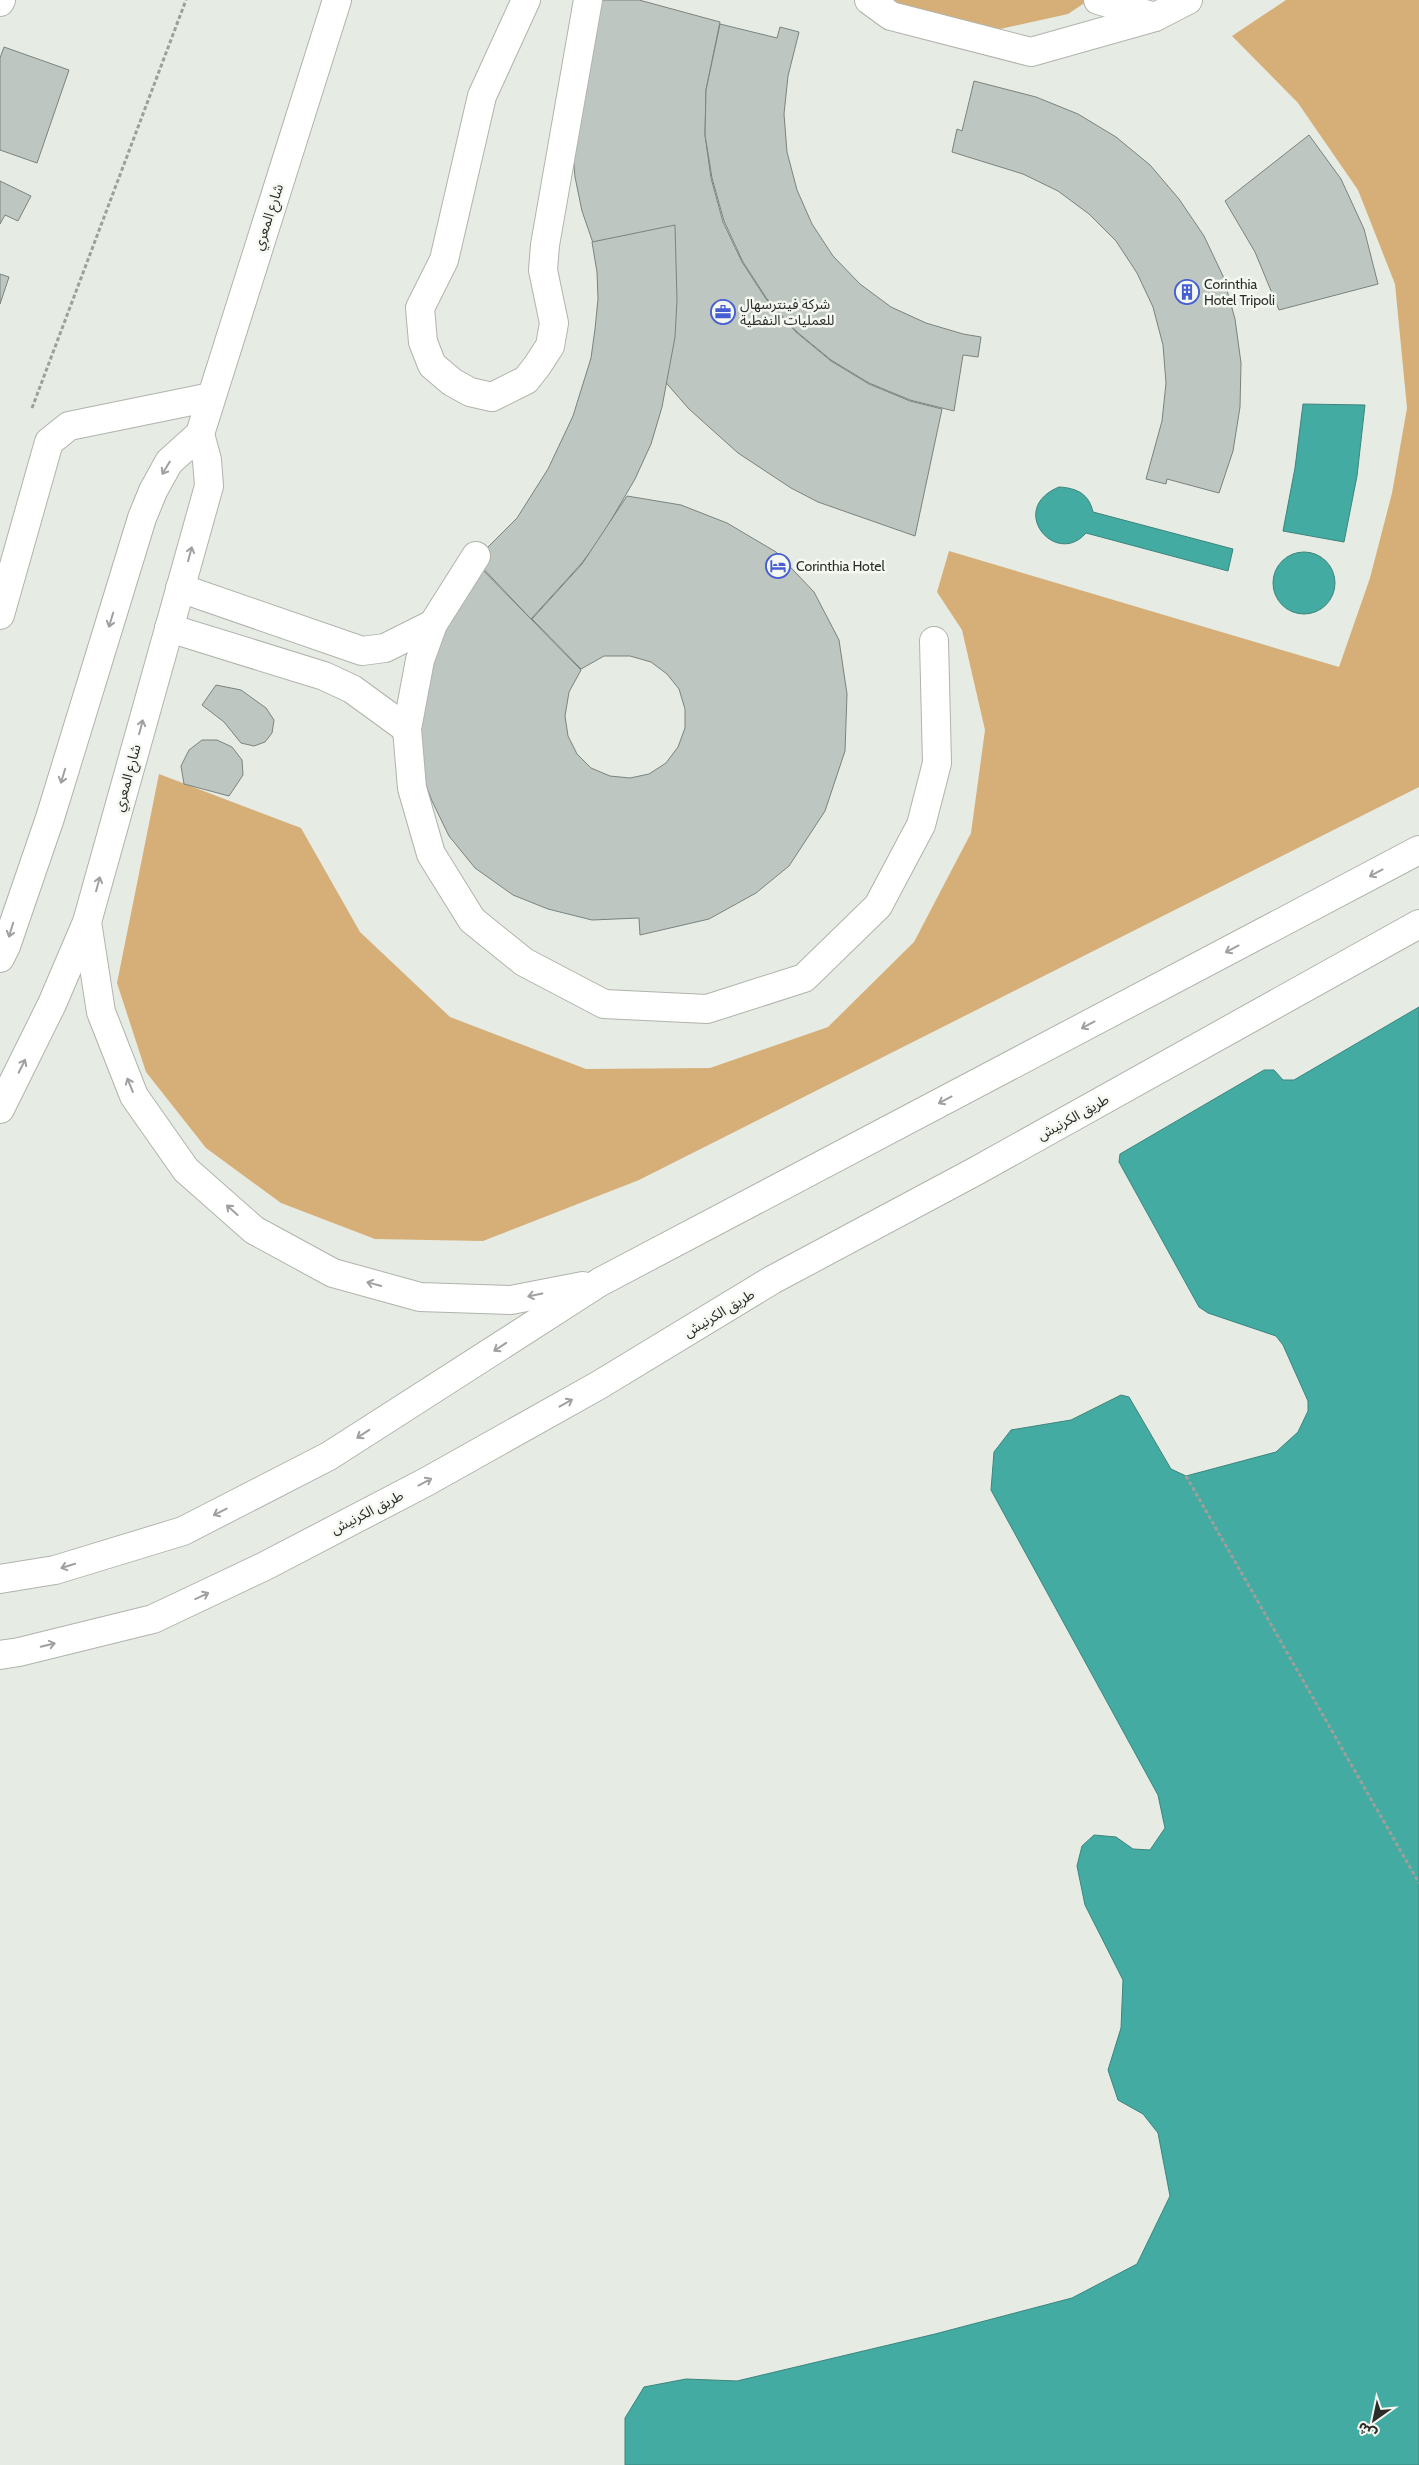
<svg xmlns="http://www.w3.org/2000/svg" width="1419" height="2465" font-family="Cabin,'Noto Sans Arabic',sans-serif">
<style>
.green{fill:#d6af78}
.water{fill:#43aba2;stroke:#3c857e}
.building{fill:#bec6c1;stroke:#7b837e}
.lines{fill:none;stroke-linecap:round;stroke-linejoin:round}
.minor-casing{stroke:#b0b4ac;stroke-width:30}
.highway-casing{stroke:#b0b4ac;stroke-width:30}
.path{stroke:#9ca09a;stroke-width:3;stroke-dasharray:4 2.5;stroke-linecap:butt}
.minor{stroke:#fff;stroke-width:28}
.highway{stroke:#fff;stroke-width:28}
.oneway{stroke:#9fa09f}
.labels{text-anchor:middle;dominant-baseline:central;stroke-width:5;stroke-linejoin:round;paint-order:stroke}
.street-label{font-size:14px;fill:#2a2c29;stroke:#f4f8f0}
.poi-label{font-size:14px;fill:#2a2c29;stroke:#f4f8f0;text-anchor:start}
</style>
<rect width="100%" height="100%" fill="#e6ebe3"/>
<g class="green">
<path d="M877,0H1089L1068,14L982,33Z"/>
<path d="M1286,0H1419V787L639,1180L483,1241L375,1239L281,1203L206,1148L146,1072L117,983L159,774L301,828L360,932L450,1017L586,1069L710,1068L828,1027L914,942L971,833L985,730L962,630L937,592L949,551L1339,667L1370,578L1392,493L1407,408L1395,284L1358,190L1298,103L1232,36Z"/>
</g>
<g class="water">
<path d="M1303,404L1365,405L1357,476L1344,542L1283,531L1295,468Z"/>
<path d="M1059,487C1077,488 1089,494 1093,512L1233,549L1228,571L1086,533C1056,568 1006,509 1059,487Z"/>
<circle cx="1304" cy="583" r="31"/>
<path d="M1419,1007V2465H625V2418L644,2387L686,2379L737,2381L935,2334L1072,2298L1137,2264L1170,2196L1158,2133L1143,2114L1118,2100L1108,2070L1121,2028L1123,1980L1085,1905L1077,1866L1082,1846L1094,1835L1116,1837L1133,1849L1150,1850L1165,1828L1158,1795L991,1490L994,1452L1011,1430L1071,1420L1121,1395L1129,1397L1171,1469L1186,1476L1276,1452L1298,1432L1308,1411V1401L1283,1345L1276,1336L1208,1313L1199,1307L1119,1162L1120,1154L1264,1070H1274L1283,1080H1294Z"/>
</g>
<g class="building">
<path d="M584,0H639L720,22L706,90L705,135L711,178L723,222L742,262L766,299L796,332L831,361L869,384L910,401L942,409L915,536L818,502L791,488L738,453L689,409L668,385L632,331L603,272L582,211L575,177L572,143Z"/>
<path d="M720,24L777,38L780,27L799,32L788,76L784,114L787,152L797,190L812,224L833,256L860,284L891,307L926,323L963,334L981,337L978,357L963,355L954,411L910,400L869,383L831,360L797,332L767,299L743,262L724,221L712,178L705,135L706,90Z"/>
<path d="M4,47L69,70L37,163L0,150V58Z"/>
<path d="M974,81L1036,97L1078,114L1116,137L1150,165L1179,199L1204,236L1223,276L1235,319L1241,363L1240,407L1233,451L1219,493L1167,479L1166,484L1146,479L1162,421L1166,383L1163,345L1153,307L1137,273L1116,241L1089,214L1058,191L1023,174L952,152L957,129L962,131Z"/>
<path d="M1309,135L1341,179L1364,229L1378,284L1279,310L1255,252L1225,201Z"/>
<path d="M0,181L31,196L18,221L5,215L0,224Z"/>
<path d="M675,225L677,300L675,337L662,407L651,444L635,479L600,539L581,564L531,619L475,560L517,518L548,469L573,416L591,358L595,329L598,299L597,272L592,242Z"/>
<path d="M0,274L9,277L0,304Z"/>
<path d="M627,496L681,505L727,523L776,552L814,592L839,640L847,694L845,751L825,811L789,866L756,893L709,919L640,935L639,918L592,920L548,909L513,895L475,868L449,836L432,801L421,772L414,703L474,561L581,670L569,692L565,716L568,736L577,754L591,768L610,776L630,778L649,774L666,763L678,747L685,728V709L679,689L667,674L651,662L630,656H604L581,669L532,619L582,564Z"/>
<path d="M216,685L241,690L266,708L274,720L272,733L265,742L254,746L241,743L224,722L202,705Z"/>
<path d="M202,740H217L232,747L242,760L243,775L229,796L184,784L181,766L189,750Z"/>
</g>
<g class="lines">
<defs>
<g id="minor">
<path d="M526,0L482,96L444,260L420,308L423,342L432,365L452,382L470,392L492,397L526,380L537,366L550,346L554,323L543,270L545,245L588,0"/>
<path d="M869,0L891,16L1031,52L1155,17L1188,0"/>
<path d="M1098,0L1155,17"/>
<path d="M0,2L1,0"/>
<path d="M476,556L433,624L420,660L407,729L412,788L431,854L472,920L524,962L604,1004L707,1009L804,978L878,906L921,825L937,763L934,641"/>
<path d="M180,588L362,651L385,648L433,624"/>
<path d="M0,615L49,442L69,426L211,397"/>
<path d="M169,628L324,676L352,689L407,729"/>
<path d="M0,958L6,946L50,818L142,518L153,491L169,462L200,434"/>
<path d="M0,1109L52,1004L87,922L209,486L207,460L200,434L337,0"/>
</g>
<g id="highway">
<path d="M87,922L101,1012L134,1096L186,1170L254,1230L333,1273L420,1297L511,1300L583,1286"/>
<path d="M0,1579L55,1570L183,1531L329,1456L600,1282L1419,850"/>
<path d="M0,1655L19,1652L153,1619L265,1566L426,1482L599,1385L772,1280L976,1171L1419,924"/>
</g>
</defs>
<use href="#minor" class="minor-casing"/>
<use href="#highway" class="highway-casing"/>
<g class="path">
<path d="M32,408L186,0"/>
<path d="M1186,1476L1419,1883"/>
</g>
<use href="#minor" class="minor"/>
<use href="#highway" class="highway"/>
</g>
<defs><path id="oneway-shaft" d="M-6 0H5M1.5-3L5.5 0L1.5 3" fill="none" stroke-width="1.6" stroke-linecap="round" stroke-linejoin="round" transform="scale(1.25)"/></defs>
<g class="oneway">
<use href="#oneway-shaft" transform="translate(166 468) rotate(121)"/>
<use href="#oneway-shaft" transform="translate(190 554) rotate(-75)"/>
<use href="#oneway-shaft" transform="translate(111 620) rotate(107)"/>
<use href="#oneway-shaft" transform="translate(141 727) rotate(-75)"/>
<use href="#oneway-shaft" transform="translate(63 776) rotate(107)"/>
<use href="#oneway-shaft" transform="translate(1376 873) rotate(152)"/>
<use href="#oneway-shaft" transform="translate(98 884) rotate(-75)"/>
<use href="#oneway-shaft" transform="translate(11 930) rotate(107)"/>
<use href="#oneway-shaft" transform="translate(1232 949) rotate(152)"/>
<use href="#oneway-shaft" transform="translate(1088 1025) rotate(152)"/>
<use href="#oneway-shaft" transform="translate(22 1066) rotate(-63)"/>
<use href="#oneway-shaft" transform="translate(130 1085) rotate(-112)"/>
<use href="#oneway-shaft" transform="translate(945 1100) rotate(152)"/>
<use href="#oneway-shaft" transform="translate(232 1210) rotate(-138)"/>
<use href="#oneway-shaft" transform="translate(374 1284) rotate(-165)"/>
<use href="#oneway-shaft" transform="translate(535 1295) rotate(169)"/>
<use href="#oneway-shaft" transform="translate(500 1347) rotate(147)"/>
<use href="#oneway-shaft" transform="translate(566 1403) rotate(-29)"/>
<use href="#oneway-shaft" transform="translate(363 1434) rotate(147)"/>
<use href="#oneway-shaft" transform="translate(425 1482) rotate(-28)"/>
<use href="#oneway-shaft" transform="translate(220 1512) rotate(153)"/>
<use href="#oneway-shaft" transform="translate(68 1566) rotate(163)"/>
<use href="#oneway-shaft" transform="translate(202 1596) rotate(-25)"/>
<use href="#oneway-shaft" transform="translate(48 1645) rotate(-14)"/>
</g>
<defs>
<symbol id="building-ring" viewBox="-11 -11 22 22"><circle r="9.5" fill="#f4f8f0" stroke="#475ed2" stroke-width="1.5"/><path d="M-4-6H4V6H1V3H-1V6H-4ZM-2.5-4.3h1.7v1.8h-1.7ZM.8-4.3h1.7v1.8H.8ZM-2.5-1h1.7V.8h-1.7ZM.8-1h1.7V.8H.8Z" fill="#475ed2"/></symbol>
<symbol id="office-ring" viewBox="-11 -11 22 22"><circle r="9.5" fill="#f4f8f0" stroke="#475ed2" stroke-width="1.5"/><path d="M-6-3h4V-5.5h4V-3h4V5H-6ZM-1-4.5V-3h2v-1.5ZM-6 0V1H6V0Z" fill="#475ed2"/></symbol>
<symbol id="hotel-ring" viewBox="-11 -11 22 22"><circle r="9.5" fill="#f4f8f0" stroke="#475ed2" stroke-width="1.5"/><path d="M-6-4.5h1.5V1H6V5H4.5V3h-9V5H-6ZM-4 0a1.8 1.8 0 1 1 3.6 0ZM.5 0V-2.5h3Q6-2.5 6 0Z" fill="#475ed2"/></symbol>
</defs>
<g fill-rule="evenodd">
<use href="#building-ring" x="1173" y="278" width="28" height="28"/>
<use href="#office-ring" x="709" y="298" width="28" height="28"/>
<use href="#hotel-ring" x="764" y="552" width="28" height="28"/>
</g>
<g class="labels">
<g class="street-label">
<text transform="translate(268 217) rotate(-72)">شارع المعري</text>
<text transform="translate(127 778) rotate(-75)">شارع المعري</text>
<text transform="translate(1073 1117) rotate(-29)">طريق الكرنيش</text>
<text transform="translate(719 1313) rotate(-31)">طريق الكرنيش</text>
<text transform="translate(367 1512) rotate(-27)">طريق الكرنيش</text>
</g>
<g class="poi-label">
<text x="1204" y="284">Corinthia<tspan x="1204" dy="16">Hotel Tripoli</tspan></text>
<text x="740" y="304">شركة فينترسهال<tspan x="740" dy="16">للعمليات النفطية</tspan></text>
<text x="796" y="566">Corinthia Hotel</text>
</g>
</g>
<g transform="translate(1374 2420) rotate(213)" stroke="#f4f8f0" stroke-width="4" paint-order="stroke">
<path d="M0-4L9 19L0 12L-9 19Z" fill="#2a2c29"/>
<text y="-8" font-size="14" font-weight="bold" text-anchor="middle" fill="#2a2c29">ش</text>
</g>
</svg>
